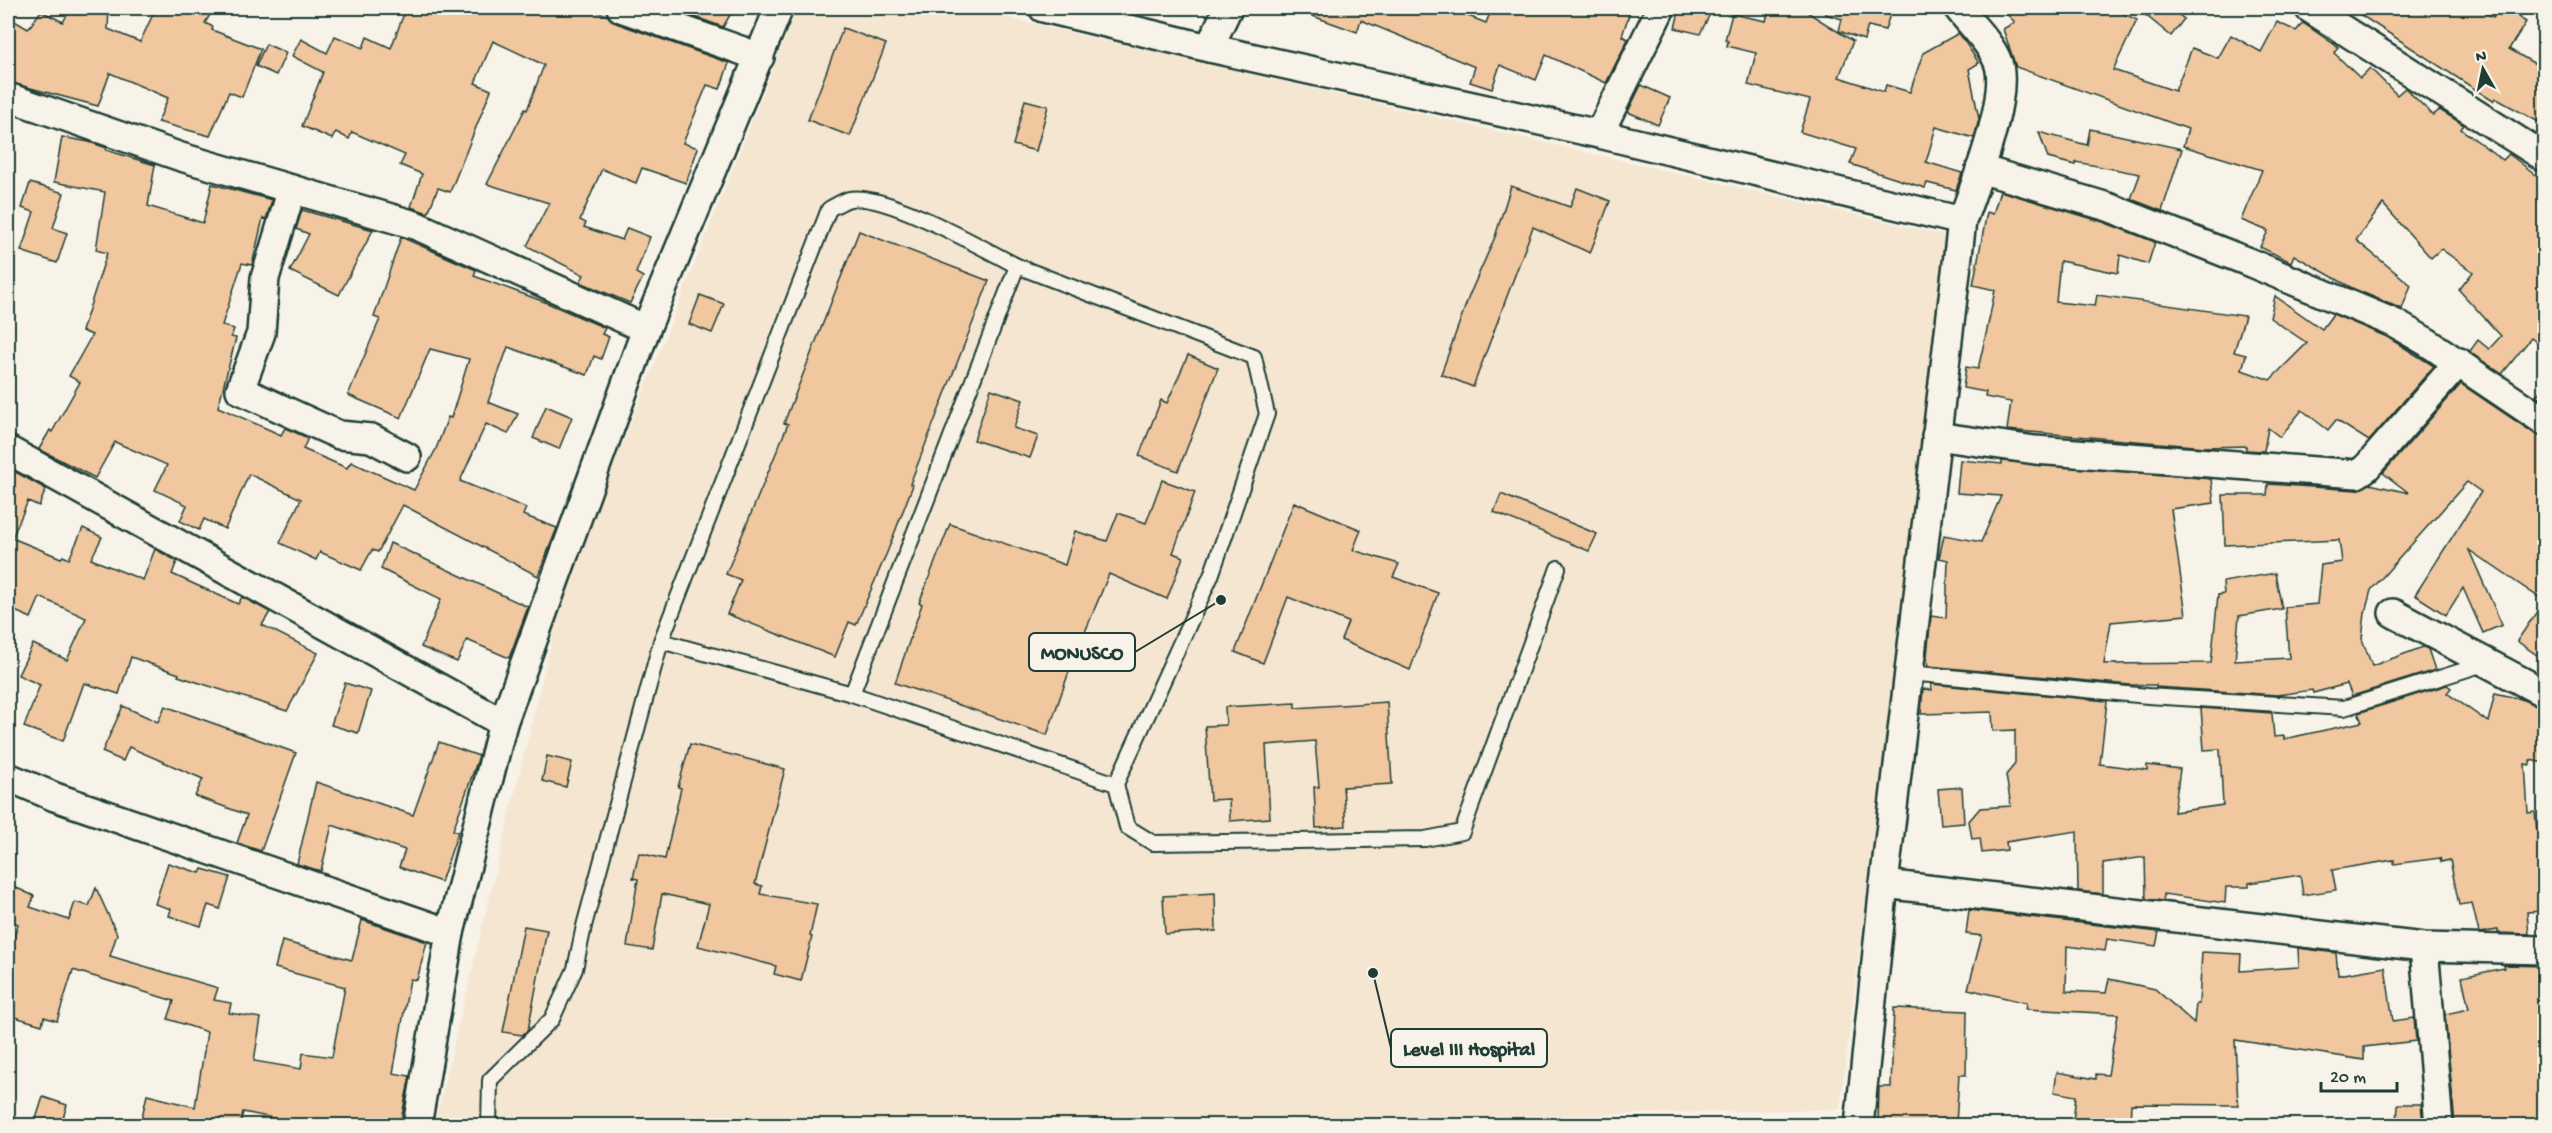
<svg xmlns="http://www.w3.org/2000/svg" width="2552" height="1133" font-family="'Gochi Hand',sans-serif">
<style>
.built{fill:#f5e6d2}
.building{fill:#f0c79f;stroke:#1f3d34;stroke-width:1.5}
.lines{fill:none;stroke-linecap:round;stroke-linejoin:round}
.lane-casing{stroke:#1f3d34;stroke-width:18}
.street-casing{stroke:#1f3d34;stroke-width:32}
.lane{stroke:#f7f3e8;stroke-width:14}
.street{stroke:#f7f3e8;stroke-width:27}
.leader{fill:none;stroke:#1f3d34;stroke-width:2}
.callout-dot{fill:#1f3d34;stroke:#f7f3e8;stroke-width:2}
.callout{fill:#f7f3e8;stroke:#1f3d34;stroke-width:2}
.callout-label{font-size:20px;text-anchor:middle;font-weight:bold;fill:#1f3d34}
</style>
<rect width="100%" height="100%" fill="#f7f3e8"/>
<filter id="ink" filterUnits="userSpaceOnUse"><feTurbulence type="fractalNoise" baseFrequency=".0167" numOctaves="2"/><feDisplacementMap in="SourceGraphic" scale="12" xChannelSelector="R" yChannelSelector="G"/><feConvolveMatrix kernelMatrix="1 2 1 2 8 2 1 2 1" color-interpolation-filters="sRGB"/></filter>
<g filter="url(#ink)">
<path class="built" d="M797,8H966L1947,236L1840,1109L1137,1126H434L564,590Z"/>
<g class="building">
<path d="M71,8H109L108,29L140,42L156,8H214L205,23L213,27L212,30L261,49L242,97L229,92L210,136L158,122L168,98L110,73L98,106L8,82V17L28,29L41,11L63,22Z"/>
<path d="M406,8H587L607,15L616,23L729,63L720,89L707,85L683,143L698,148L686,183L642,168L636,183L602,169L580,220L586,223L584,227L622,240L627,228L650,237L636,273L643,277L630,303L580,282L584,275L527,246L549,203L487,184L525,109L527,110L544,65L493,41L475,83L491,90L450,192L438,188L428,213L411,207L422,174L400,165L405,155L352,132L349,139L336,132L332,139L302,126L323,72L292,56L301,39L327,53L335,36L363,48L367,37L391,48Z"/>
<path d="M690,8H734L723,27L687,14Z"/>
<path d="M1297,8H1448L1486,23L1492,8H1631L1622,36L1628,39L1606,83L1546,55L1536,80L1500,65L1492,89L1470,82L1475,67L1361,20L1357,32L1296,10Z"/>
<path d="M1680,8H1713L1700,34L1675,28Z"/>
<path d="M1769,8H1801L1853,41L1839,77L1884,92L1886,85L1910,92L1923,53L1959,33L1979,63L1969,69L1979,119L1974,138L1936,127L1926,162L1962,173L1956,190L1927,183L1925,188L1850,164L1856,149L1800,132L1810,100L1748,85L1756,53L1727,46L1728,41L1725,40L1732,14L1766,21Z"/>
<path d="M1826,8H1892L1885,30L1868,26L1864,40L1839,31L1842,19L1825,14Z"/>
<path d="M2000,8H2112L2137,20L2113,70L2175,91L2192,48L2218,58L2231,35L2261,52L2277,22L2296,31L2303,23L2338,47L2334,53L2360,78L2370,68L2397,95L2405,88L2433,115L2440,110L2464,125L2461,129L2503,160L2509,154L2544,181V348L2531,338L2502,374L2471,353L2470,351L2478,340L2489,349L2501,336L2459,290L2473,272L2441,249L2431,258L2383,204L2356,240L2411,285L2402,309L2352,288L2294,255L2291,262L2260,247L2268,231L2241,220L2262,170L2183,146L2188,129L2016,67L2003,29L2015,22Z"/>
<path d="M2137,8H2170L2184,19L2171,36Z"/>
<path d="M2350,8H2478L2493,17L2499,8H2524L2518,17L2526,22L2509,49L2544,69V125L2495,98L2493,101Z"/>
<path d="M843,28L886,44L850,136L808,120Z"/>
<path d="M266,44L286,53L276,75L256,66Z"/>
<path d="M1641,85L1670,98L1658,125L1628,112Z"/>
<path d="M1025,100L1048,106L1036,151L1013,145Z"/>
<path d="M2090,129L2182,149L2162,211L2131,199L2140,174L2076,162L2075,165L2048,158L2039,132L2087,145Z"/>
<path d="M62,137L89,142L107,148L106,150L155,165L148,206L203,223L212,184L272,200L266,219L263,218L252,265L242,263L222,325L234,329L231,337L236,338L218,407L281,435L285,428L308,438L303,449L347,468L351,462L414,490L436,449L448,417L451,418L469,359L430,349L401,418L348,395L380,319L374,317L401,237L476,270L474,276L545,302L605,328L602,334L609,337L601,359L594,356L587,375L508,347L488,402L518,414L508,434L486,424L460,481L526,508L523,515L557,528L538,576L403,505L378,552L372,550L361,570L320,552L316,560L280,543L301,499L249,474L225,529L204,519L199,530L180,521L187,505L155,490L167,465L115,442L95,478L39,449L50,430L52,432L80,382L69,376L92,335L82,331L107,253L96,250L105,192L54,182Z"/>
<path d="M30,183L64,193L53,228L67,233L57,263L21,251L34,212L22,208Z"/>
<path d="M1511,186L1570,207L1577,188L1610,201L1590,253L1533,227L1473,387L1441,374L1469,296L1495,237Z"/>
<path d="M2000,191L2103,222L2155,242L2148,264L2120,255L2118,273L2060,261L2056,302L2095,306L2097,295L2245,316L2234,352L2246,355L2242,370L2270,380L2307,343L2270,318L2275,296L2322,329L2333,314L2387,337L2434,366L2369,441L2336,420L2328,430L2302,410L2280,437L2268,428L2264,451L2246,450V446L2205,447L2007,430L2011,402L1985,397L1986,392L1963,388L1966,367L1978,369L1987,330L1995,290L1973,285L1987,212L1993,214Z"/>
<path d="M302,210L373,230L339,295L290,271L309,234L296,229Z"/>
<path d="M859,231L989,281L910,484L913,485L888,550L856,625L849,622L835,657L727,614L741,580L726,574L788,424L784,423Z"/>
<path d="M700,295L724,304L712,333L689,324Z"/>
<path d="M1188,355L1218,368L1178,471L1139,456L1161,400L1167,403Z"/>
<path d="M2461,384L2535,434L2544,436V502L2537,513L2544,518V660L2517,641L2544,601L2469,550L2502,625L2483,633L2463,588L2446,615L2415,595L2481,492L2467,482L2371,590L2365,613L2362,639L2372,666L2423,647L2428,649L2435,670L2352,696L2347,684L2313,693L2312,690L2277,695L2156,687V685H2130L1928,666L1927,656L1931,616L1946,618L1948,560L1939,558L1944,535L1981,542L2001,496L1957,493L1960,460L2002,464V461L2211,479L2214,503L2171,509L2186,615L2111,622L2104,664L2211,663L2218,595L2224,594L2223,582L2275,573L2282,609L2239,616L2235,661L2289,658L2285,607L2317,604L2321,565L2342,562L2339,540L2225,545L2223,495H2267L2268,484L2356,490L2370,484L2409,493L2383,473Z"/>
<path d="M2544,386V402L2536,396Z"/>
<path d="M991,389L1023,400L1014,428L1038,436L1030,458L974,440Z"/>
<path d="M546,406L572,417L559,449L533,438Z"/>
<path d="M12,470L46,489L39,506L28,501L12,538L61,558L63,556L69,559L83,528L102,537L91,559L143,580L155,549L177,561L172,574L238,604L242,597L270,612L262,625L318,653L287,711L178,676L179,674L131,657L119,694L84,683L63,741L24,727L40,685L18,675L33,644L67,660L86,618L40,597L31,618L8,608V480Z"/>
<path d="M1162,480L1195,492L1173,553L1183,557L1167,599L1109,574L1071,666L1047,735L895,683L922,604L919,603L950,524L1065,565L1075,531L1107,541L1118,513L1146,523Z"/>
<path d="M1501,494L1597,534L1589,551L1494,512Z"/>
<path d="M1294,502L1361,530L1353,550L1399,564L1393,577L1438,593L1410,670L1341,640L1348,622L1288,597L1263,663L1235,652Z"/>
<path d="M390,543L528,607L509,658L467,640L457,662L421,647L441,599L381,569Z"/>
<path d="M345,683L371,691L358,733L331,725Z"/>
<path d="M1931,684L2107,701L2100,764L2147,770V765L2180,769L2174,812L2223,805L2220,749L2204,750L2201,708L2272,713L2274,737L2284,736V739L2362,722L2358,713L2447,685L2451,688L2447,693L2488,722L2495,693L2521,699L2544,709V763L2530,760V765L2525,764L2528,813L2535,812L2537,831L2544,830V911L2527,912L2529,934L2498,933V930L2479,933L2472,903L2459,905L2450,860L2441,862L2440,858L2394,864V860L2332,870L2336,890L2303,895L2300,875L2249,883V887H2226L2225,903L2164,894L2163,901L2146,899L2145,857L2103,863V894L2078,891L2077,831L2006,842L2007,850L1982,853L1980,838L1972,839L1969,821L1980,808L2011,806L2006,775L2015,764V730L1993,731L1992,712L1921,714L1923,689L1932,690Z"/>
<path d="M1387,702L1392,784L1343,787L1346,826L1316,828L1314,787H1319L1315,741L1266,745L1270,818L1230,821L1229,799L1210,800L1205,726L1226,725L1225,707L1295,703V708Z"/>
<path d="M123,706L158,722L165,706L296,753L261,851L237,843L247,815L195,796L203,779L129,747L123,761L102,752Z"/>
<path d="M439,742L479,756L453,830L458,832L441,882L399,867L405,850L332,825L321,871L297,864L316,782L413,815Z"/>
<path d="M690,744L785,769L755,884L762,886L760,894L817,904L810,936L812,937L801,981L774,974L776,966L698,946L709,904L662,894L652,950L627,946L638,879L633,878L639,853L665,859L681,788L678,787Z"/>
<path d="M547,756L572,762L566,787L542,781Z"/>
<path d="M1962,787L1964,823L1941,825L1938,789Z"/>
<path d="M168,863L200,873L202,869L230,877L220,909L208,905L201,926L169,916L171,909L155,904Z"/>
<path d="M8,884L34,896L30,907L69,920L75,902L89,906L96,888L117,934L110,956L218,988L214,1000L231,1003L229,1013L261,1018L254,1061L301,1069L303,1053L332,1057L345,987L275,968L282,941L352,960L362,920L427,942L417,980L410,979L393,1073L410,1076L400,1125H287L288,1121L243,1112L240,1125H140L147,1095L195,1107L207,1032L168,1019L174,1001L73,970L57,1021L44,1017L42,1025L8,1015V957L18,924L8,920Z"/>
<path d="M1215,893L1216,931L1165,934L1163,896Z"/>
<path d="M1969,910L2159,932L2156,946L2107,939L2105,951L2067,946L2066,991L2106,993L2109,979L2155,989L2194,1023L2196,1004H2199L2202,952L2241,954L2240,971L2299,967L2298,948L2336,953L2338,975L2385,967L2393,1021L2414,1018L2416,1041L2364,1047V1060L2235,1040L2238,1105L2131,1104L2130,1124L2073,1121L2076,1096L2054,1092L2057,1072L2096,1079V1074L2108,1075L2118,1014L2026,1009L2027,1003L1968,989L1982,936L1966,934Z"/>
<path d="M524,926L547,930L528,1030L522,1035L503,1032Z"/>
<path d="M2503,965L2544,966V1125H2455L2445,1014L2469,1009L2462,977L2504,968Z"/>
<path d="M1894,1008L1967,1011L1966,1075H1959L1956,1125L1878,1124L1879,1087H1891Z"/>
<path d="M43,1097L67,1105L61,1125H34Z"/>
<path d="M2398,1104H2421L2423,1125H2397Z"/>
</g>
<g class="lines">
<defs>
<g id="lane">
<path d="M1909,673L2148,696L2344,708L2487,663"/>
<path d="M852,694L1116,784L1211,576L1267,414L1254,357L1017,266"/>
<path d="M1116,784L1127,827L1153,843L1425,839L1462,832L1558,568"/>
<path d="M489,1126L490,1080L552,1019L575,969L584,926L661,641L829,209C835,206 844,200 850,199C887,193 982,248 1017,266L852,694L661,641"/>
</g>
<g id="street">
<path d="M621,8L760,57"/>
<path d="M1043,8L1209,48L1599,134L1962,221"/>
<path d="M2309,8L2544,157"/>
<path d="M1209,48L1228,8"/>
<path d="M8,97L181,157L415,225L646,329"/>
<path d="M1599,134L1661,8"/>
<path d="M1980,169L2108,207L2246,261L2394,323L2427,342L2544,421"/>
<path d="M292,189L265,278L261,333L240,390L339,435L371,438L407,457"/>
<path d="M1936,436L2035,450L2357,474L2366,468L2459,362"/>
<path d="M8,450L503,723"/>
<path d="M2393,613L2544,693"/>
<path d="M8,777L55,797L450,933"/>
<path d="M1884,884L2424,947L2544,950"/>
<path d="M2424,947L2439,1126"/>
<path d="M417,1126L450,933L503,723L646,329L779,8"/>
<path d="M1859,1126L1884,884L1962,221C1974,187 2012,92 1997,60C1989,41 1970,24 1958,8"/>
</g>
</defs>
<use href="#lane" class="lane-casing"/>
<use href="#street" class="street-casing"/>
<use href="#lane" class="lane"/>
<use href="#street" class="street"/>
</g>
</g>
<path class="leader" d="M1221 600L1135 652M1373 973L1391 1048"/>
<g class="callout-dot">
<circle cx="1221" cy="600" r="6"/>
<circle cx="1373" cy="973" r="6"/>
</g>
<g class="callout">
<rect x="1029" y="633" width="106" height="38" rx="6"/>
<rect x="1391" y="1029" width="156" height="38" rx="6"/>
</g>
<g class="callout-label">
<text x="1082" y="659">MONUSCO</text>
<text x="1469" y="1055">Level III Hospital</text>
</g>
<rect width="2552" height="1133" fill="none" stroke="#f7f3e8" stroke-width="30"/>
<rect x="15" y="15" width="2522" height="1103" fill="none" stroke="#1f3d34" stroke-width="2" filter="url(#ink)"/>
<g transform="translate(2483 69) rotate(351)" stroke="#f7f3e8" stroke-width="4.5" paint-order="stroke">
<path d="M0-4.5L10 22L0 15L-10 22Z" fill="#1f3d34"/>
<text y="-9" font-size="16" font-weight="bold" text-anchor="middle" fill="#1f3d34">N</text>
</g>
<path d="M2321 1082v9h76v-9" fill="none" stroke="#1f3d34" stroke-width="3"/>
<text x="2330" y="1082" font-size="18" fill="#1f3d34" stroke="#f7f3e8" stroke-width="4.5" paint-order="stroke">20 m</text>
</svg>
